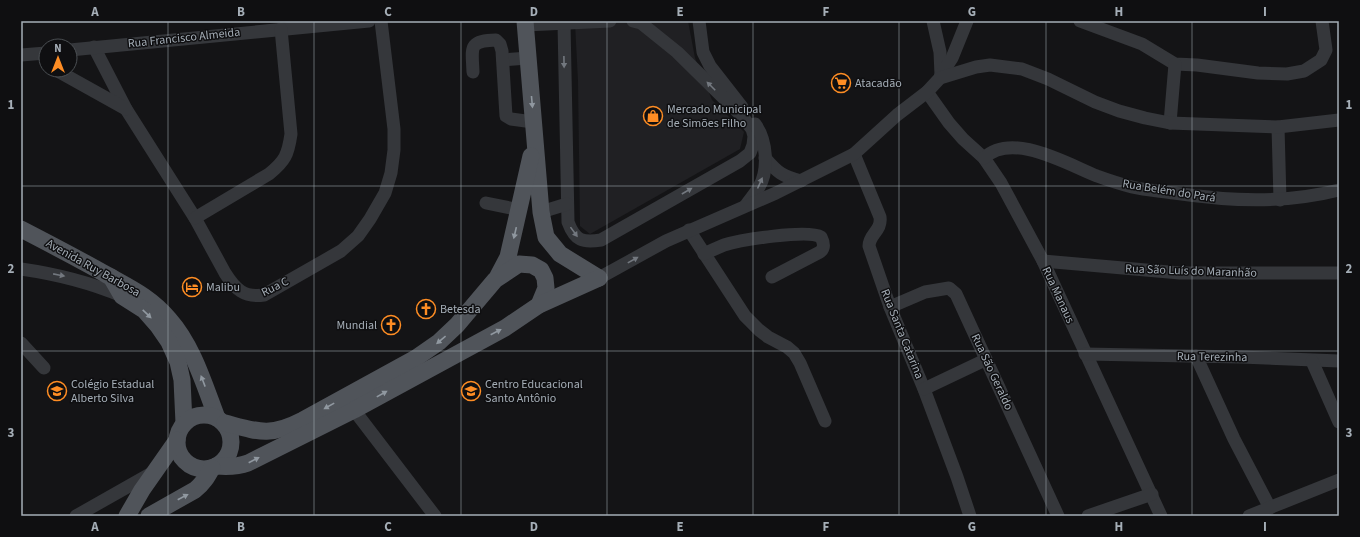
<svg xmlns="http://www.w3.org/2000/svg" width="1360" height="537" font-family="'Source Sans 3',sans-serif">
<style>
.built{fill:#202023}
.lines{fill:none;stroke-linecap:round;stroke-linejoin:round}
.minor{stroke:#35373b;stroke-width:13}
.major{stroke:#50545a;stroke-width:17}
.oneway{fill:#73787f}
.oneway2{fill:#9098a0}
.grid{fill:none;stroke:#a5aeb7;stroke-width:1;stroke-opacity:0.55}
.labels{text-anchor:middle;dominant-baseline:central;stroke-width:3;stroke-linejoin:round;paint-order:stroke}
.street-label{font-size:12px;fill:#a5aeb7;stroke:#0f0f11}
.poi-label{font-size:12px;fill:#a5aeb7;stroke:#0f0f11;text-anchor:start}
.neatline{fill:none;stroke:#a5aeb7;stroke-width:1.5}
.grid-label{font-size:13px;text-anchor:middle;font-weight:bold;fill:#a5aeb7}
</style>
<rect width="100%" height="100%" fill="#141416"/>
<path class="built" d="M544,21H688L695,58L712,100L744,132L740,149L590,234L580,226L578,81L575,23Z"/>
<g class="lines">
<g class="minor">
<path d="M699,21L703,52L710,66L742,107"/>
<path d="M933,21L940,52L941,75"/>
<path d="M1080,21L1142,44L1175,64L1197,65L1258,73L1287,74L1304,71L1321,60L1326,50L1322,21"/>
<path d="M564,23L568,222C575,241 583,243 601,240L740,161L750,153L753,145L754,136L752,129L742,116L677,52L641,23L633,21"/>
<path d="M526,25L610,21"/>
<path d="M94,47L126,109L195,218L225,273C235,289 244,298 264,295L341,251L358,236L370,219L385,193L391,173L394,150V129L381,21"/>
<path d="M70,50L369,21"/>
<path d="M21,55L46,53"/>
<path d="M503,60L528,58"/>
<path d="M56,70L126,109"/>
<path d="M473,72C472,47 468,41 496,40L500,44L502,51L506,116L511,119L533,122"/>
<path d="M940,78L941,75L952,58L967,21"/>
<path d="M927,92L949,123L963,139L984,158L1001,183L1043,261L1161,516"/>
<path d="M1170,123L1175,64"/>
<path d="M1278,127L1280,200"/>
<path d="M854,154L880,217C882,231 869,234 869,246L890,307L924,389L957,477L970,516"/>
<path d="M765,158C778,173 782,176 801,181"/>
<path d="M984,158C1012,131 1067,164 1097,176C1108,180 1120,184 1132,187C1145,190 1160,191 1174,193C1229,201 1284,204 1339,190"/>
<path d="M486,203L520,210"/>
<path d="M746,205C750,199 755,194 759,187C769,170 767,140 755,124"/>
<path d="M541,212L567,204"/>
<path d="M195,218L269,174C285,161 288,155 291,134L281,29"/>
<path d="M689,230L745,316L759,330L768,337L787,347L794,353L800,363L825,421"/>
<path d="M704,254C710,251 717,248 724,245C740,240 808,229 821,237C824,243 825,248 820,252L772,277"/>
<path d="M1043,261L1180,273H1339"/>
<path d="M21,269C56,274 89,282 122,296"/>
<path d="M599,278L666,241L776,193L854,154L897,115L927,92L940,78L976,67L990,65L1022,69L1048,79L1095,102L1119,111L1145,118L1170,123L1278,127L1339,120"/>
<path d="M890,307L925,292L949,288L956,294L1058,516"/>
<path d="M21,343L44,368"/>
<path d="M1085,354L1241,357L1339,361"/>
<path d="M1196,356L1234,439L1270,508"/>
<path d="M1312,361L1339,422"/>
<path d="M924,389L985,360"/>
<path d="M354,410L435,516"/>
<path d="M76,516L152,473"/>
<path d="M1088,516L1152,494"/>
<path d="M1249,516L1339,480"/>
</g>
<g class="major">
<path d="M525,21L541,212L546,237L560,254L599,278"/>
<path d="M21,229C50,244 79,259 107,275C132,289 150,297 169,319C193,346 204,384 217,418"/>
<path d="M498,276L508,257L531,156"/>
<path d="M111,277L122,296L144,310L158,326L169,342L178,362L182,380L184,423"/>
<circle cx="204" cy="442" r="27"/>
<path d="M225,423C259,432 270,437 303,420L416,358L439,342L457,325L495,280L519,264L532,265L541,270L545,278L546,288L539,305"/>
<path d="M216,466C228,467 237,467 248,463L354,410L505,328L539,305L599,278"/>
<path d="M127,516L142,490L177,440"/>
<path d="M149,516L195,490C203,484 207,477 212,468"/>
</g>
</g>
<defs><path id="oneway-solid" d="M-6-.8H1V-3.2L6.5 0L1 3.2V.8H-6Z"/></defs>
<g class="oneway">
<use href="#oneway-solid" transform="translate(564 62) rotate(89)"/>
<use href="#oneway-solid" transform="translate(711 86) rotate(-135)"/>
<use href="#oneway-solid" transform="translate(760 183) rotate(-66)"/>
<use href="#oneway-solid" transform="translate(687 191) rotate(-30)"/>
<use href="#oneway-solid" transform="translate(574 232) rotate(54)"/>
<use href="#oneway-solid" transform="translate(633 260) rotate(-29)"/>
<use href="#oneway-solid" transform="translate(59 275) rotate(11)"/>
</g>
<g class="oneway2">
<use href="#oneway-solid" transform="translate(532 102) rotate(85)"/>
<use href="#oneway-solid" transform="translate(515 233) rotate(103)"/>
<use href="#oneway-solid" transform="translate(147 314) rotate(44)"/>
<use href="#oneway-solid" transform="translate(496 332) rotate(-27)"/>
<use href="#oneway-solid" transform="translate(441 340) rotate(140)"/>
<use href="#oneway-solid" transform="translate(203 381) rotate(-111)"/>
<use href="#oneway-solid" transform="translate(382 394) rotate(-29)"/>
<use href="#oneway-solid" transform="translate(329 406) rotate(151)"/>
<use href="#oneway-solid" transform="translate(254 460) rotate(-27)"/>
<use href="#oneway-solid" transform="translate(183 497) rotate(-28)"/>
</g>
<path class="grid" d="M168,21V516M314,21V516M461,21V516M607,21V516M753,21V516M899,21V516M1046,21V516M1192,21V516M21,186H1339M21,351H1339"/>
<defs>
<symbol id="supermarket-ring" viewBox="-11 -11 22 22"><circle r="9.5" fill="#0f0f11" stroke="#fe8d24" stroke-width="1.5"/><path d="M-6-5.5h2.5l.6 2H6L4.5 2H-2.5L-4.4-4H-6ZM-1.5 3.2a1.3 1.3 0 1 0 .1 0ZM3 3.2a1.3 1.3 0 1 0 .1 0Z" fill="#fe8d24"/></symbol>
<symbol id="shop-ring" viewBox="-11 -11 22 22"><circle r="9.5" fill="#0f0f11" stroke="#fe8d24" stroke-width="1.5"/><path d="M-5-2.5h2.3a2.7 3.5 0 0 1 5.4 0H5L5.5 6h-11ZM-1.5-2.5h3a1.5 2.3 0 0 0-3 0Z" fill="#fe8d24"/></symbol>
<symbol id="hotel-ring" viewBox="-11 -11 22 22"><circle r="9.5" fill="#0f0f11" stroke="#fe8d24" stroke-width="1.5"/><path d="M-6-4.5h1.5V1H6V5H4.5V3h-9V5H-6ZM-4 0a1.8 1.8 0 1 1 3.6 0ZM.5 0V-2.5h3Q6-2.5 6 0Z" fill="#fe8d24"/></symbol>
<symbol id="church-ring" viewBox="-11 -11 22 22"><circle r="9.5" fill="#0f0f11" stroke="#fe8d24" stroke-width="1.5"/><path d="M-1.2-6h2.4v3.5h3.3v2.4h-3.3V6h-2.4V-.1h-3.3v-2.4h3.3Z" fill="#fe8d24"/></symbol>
<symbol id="school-ring" viewBox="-11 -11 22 22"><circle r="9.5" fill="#0f0f11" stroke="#fe8d24" stroke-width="1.5"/><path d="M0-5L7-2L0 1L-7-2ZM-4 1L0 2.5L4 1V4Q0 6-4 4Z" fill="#fe8d24"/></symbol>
</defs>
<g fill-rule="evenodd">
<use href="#supermarket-ring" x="830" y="72" width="22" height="22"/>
<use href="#shop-ring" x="642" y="105" width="22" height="22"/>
<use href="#hotel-ring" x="181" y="276" width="22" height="22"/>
<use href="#church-ring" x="415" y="298" width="22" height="22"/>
<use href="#church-ring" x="380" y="314" width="22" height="22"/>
<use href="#school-ring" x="46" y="380" width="22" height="22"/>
<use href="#school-ring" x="460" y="380" width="22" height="22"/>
</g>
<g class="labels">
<g class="street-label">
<text transform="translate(184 38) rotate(-6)">Rua Francisco Almeida</text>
<text transform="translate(1169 191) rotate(9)">Rua Belém do Pará</text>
<text transform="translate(93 268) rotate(29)">Avenida Ruy Barbosa</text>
<text transform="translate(1191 271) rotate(2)">Rua São Luís do Maranhão</text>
<text transform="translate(275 287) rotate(-26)">Rua C</text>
<text transform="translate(1058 295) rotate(65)">Rua Manaus</text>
<text transform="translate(902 334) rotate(68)">Rua Santa Catarina</text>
<text transform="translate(1212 357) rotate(1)">Rua Terezinha</text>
<text transform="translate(992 372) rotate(65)">Rua São Geraldo</text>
</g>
<g class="poi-label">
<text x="855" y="83">Atacadão</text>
<text x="667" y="109">Mercado Municipal<tspan x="667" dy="14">de Simões Filho</tspan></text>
<text x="206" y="287">Malibu</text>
<text x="440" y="309">Betesda</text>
<text x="377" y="325" text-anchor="end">Mundial</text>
<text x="71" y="384">Colégio Estadual<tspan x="71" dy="14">Alberto Silva</tspan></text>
<text x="485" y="384">Centro Educacional<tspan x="485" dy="14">Santo Antônio</tspan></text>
</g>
</g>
<rect width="1360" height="537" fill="none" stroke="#0f0f11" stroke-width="44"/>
<g transform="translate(58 58)"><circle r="19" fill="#0f0f11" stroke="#4b4f53"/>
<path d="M0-3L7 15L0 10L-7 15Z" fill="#fe8d24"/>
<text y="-6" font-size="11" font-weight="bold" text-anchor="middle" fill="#a5aeb7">N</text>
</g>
<rect x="22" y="22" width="1316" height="493" class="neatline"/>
<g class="grid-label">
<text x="95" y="16">A</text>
<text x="241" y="16">B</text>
<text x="388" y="16">C</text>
<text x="534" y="16">D</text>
<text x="680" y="16">E</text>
<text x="826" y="16">F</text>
<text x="972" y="16">G</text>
<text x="1119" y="16">H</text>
<text x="1265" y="16">I</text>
<text x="11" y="109">1</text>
<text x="1349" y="109">1</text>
<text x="11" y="273">2</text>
<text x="1349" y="273">2</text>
<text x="11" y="437">3</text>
<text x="1349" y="437">3</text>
<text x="95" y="531">A</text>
<text x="241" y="531">B</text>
<text x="388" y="531">C</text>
<text x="534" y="531">D</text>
<text x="680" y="531">E</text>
<text x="826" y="531">F</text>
<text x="972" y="531">G</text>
<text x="1119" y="531">H</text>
<text x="1265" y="531">I</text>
</g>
</svg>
